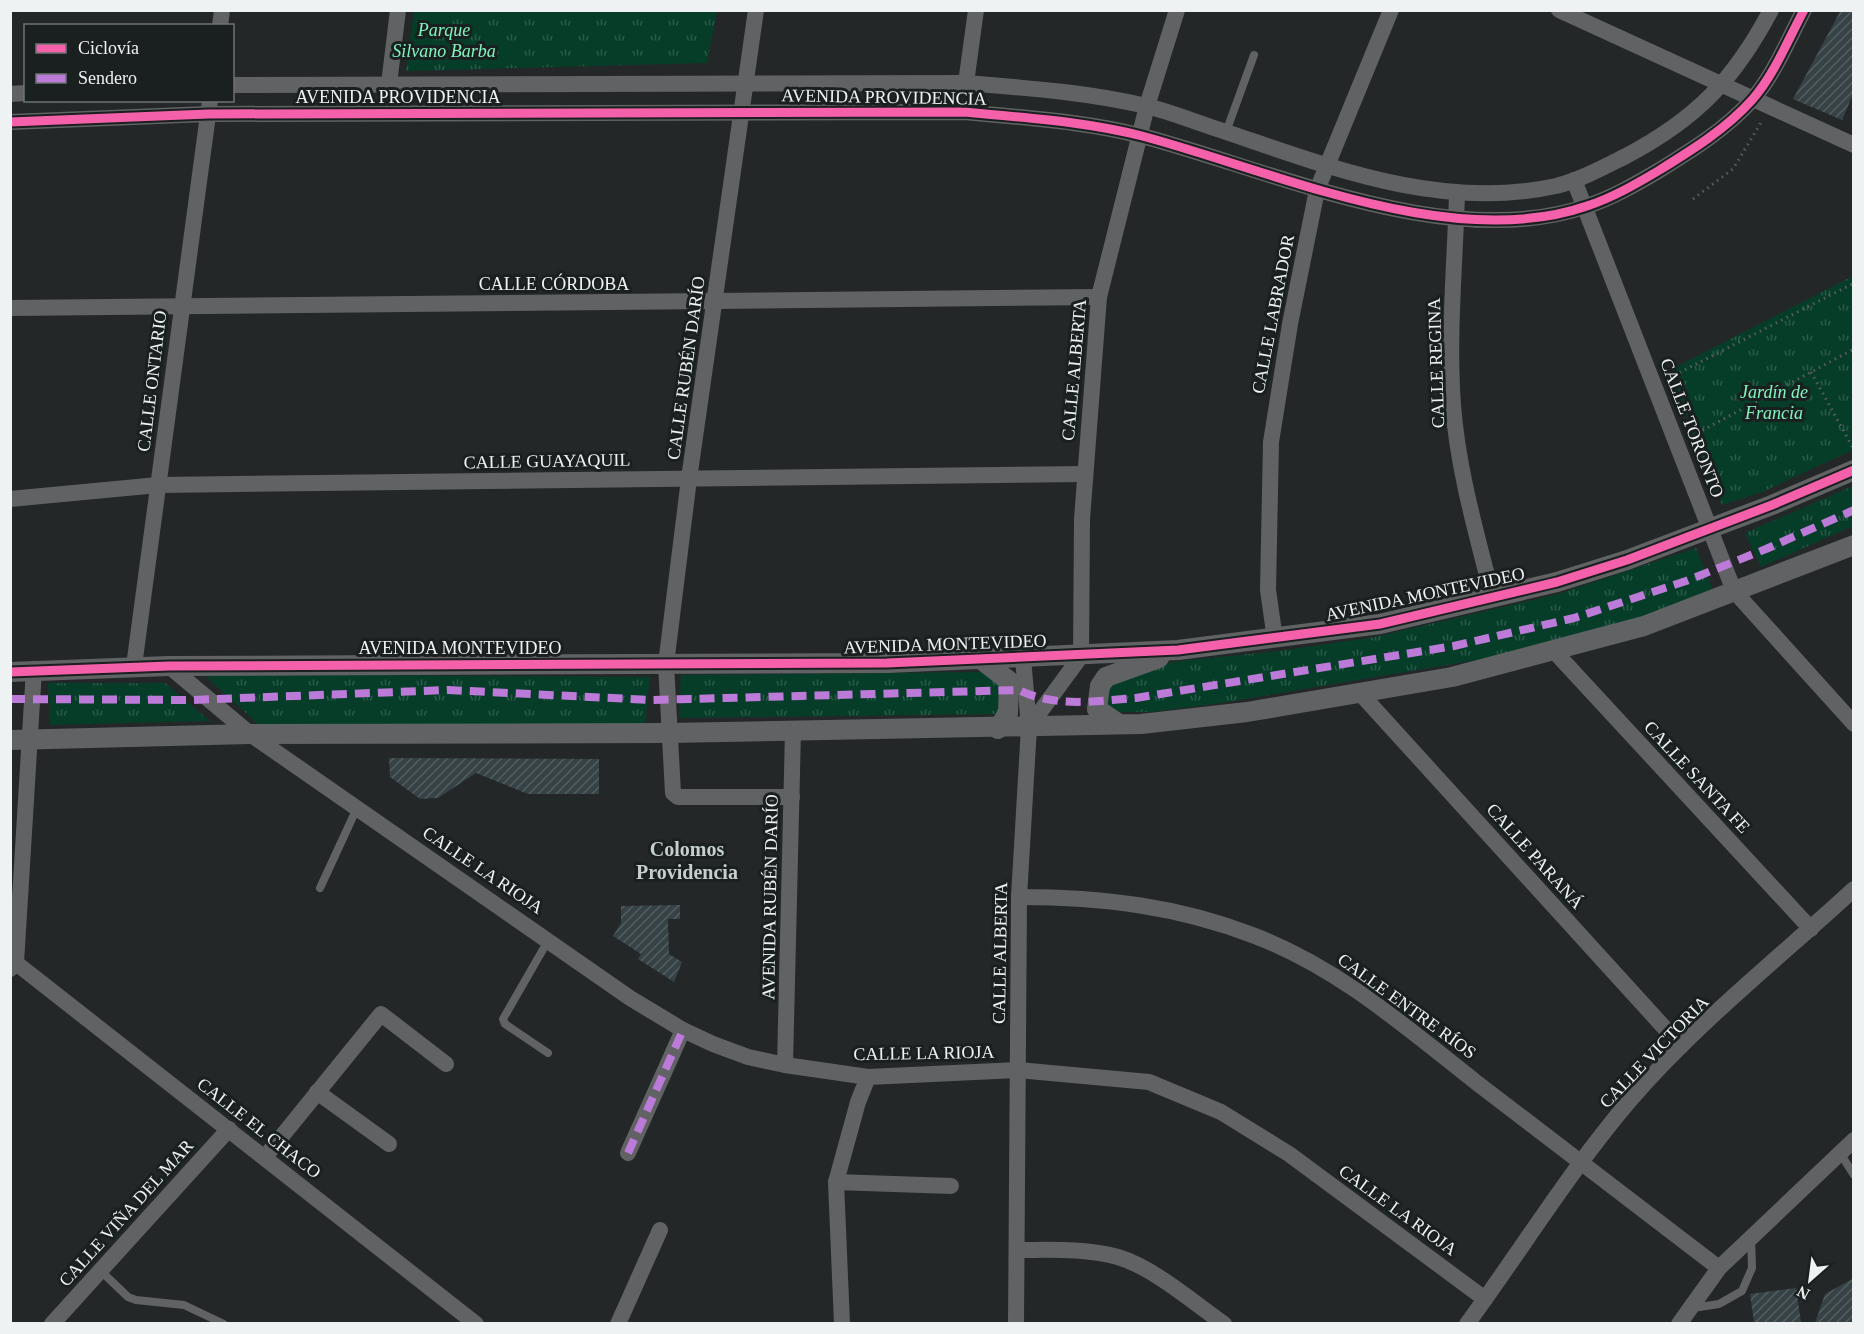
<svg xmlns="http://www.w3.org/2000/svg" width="1864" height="1334" font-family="'Times New Roman',serif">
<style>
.park{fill:url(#park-tufts)}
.building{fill:url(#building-hatch)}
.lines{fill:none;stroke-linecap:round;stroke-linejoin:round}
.path{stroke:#5b5d5e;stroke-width:3;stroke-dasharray:1.5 4.5;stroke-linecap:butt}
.service{stroke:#616263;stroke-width:8}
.minor{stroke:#616263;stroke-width:16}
.tertiary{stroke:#616263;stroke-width:20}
.quiet{stroke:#bd7bd9;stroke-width:8;stroke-dasharray:15 8;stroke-linecap:butt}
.cycleway-casing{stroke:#1a1f1f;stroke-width:13}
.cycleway{stroke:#f560ab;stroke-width:9}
.labels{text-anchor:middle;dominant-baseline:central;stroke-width:6;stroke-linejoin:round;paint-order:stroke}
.park-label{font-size:18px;font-style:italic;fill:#81f4be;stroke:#1a1f1f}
.street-label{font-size:18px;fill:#eff2f3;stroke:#1a1f1f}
.neighbourhood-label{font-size:20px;font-weight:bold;fill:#c7cece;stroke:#1a1f1f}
</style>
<defs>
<pattern id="park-tufts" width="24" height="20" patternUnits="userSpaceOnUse" patternTransform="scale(1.5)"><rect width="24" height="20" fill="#063d29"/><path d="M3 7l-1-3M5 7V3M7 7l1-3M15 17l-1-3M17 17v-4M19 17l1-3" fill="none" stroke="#2b5a48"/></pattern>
<pattern id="building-hatch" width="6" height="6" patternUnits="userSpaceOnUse" patternTransform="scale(1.5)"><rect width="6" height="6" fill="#364245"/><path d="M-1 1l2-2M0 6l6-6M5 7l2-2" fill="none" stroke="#535e60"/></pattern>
</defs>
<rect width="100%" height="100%" fill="#242728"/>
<g class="park">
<path d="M414,11V10L717,11L707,63L406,71Z"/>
<path d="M1853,276V450L1762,492L1722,505L1668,371Z"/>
<path d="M1853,486V526L1761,567L1745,533Z"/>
<path d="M1696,548L1714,593L1654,614L1482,659L1221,703L1151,712H1104L1110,676L1179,661L1279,651L1375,637L1558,594Z"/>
<path d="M989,672L1001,680L1005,714L679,718L681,675Z"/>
<path d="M203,674L650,677L645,725L258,724Z"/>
<path d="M48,683H165L210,721L50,725Z"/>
</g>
<g class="building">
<path d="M1841,10H1854V92L1842,120L1793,99Z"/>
<path d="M389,758L599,759V794H528L476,773L438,798L420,799L390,777Z"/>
<path d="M680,905V919H668L669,954L682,962L674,982L638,959L641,954L613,936L621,923V906Z"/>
<path d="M1854,1278V1323H1815L1825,1294Z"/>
<path d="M1796,1288L1801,1323H1754L1750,1294Z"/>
</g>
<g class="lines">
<g class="path">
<path d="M1693,199L1733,169L1762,121"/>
<path d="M1811,372L1854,450"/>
<path d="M1669,378L1854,283"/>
<path d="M1692,436L1854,349"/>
</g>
<g class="service">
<path d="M1226,132L1254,55"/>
<path d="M320,888L357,808"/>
<path d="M548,1053L505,1024L503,1019L549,939"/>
<path d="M1840,1153L1854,1175"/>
<path d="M101,1271L128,1297L136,1300L184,1305L224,1324"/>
<path d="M1693,1308L1719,1304L1742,1291L1752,1268L1751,1238"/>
</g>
<g class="minor">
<path d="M756,10L689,479L666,664L673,793L678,797H792"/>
<path d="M1559,10L1854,145"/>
<path d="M220,26L222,10"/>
<path d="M966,83L976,10"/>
<path d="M389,84L398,10"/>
<path d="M232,85L966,83C1026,88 1088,92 1146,106C1168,111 1190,120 1211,127C1323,164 1436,212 1556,186C1580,180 1604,167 1626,156C1696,119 1734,80 1771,10"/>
<path d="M10,94L26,93"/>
<path d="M10,122L208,114L965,112C1023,118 1085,121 1142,136C1274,171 1451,253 1587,206C1612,198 1636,184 1658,171C1692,150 1726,129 1752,100C1774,75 1788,40 1804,10"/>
<path d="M1574,180L1734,591L1854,724"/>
<path d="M1457,194C1455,264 1448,335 1453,405C1458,471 1477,535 1493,599"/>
<path d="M10,308L1099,297"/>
<path d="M10,499L158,485L1085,474"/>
<path d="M1275,639L1268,590L1271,442L1290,324L1317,190L1391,10"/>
<path d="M1554,651L1811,929"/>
<path d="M134,666L210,100"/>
<path d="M169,666L250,734L630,998L683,1030L713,1044L748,1057L785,1065L868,1077L1018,1070L1149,1082L1221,1112L1289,1154L1485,1299"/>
<path d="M1360,693L1681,1046"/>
<path d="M1029,727L1081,656L1082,519L1099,297L1147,106L1177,10"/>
<path d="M1019,897C1101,897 1178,906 1255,936C1339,968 1407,1028 1477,1083C1558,1145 1638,1206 1719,1268"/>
<path d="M16,963L476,1324"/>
<path d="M10,969L16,963L34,669"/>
<path d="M785,1065L793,731"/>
<path d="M317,1092L389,1144"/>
<path d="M628,1153L683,1030"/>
<path d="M265,1157L381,1014L446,1064"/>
<path d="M836,1182L951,1186"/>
<path d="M1017,1250C1051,1250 1085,1248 1118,1257C1154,1268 1193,1302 1224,1324"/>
<path d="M52,1324L229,1129"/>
<path d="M618,1324L660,1230"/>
<path d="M842,1324L836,1182L858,1102L868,1077"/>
<path d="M1016,1324L1019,897L1029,727L1023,658"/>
<path d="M1467,1324C1522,1249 1571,1169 1631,1099C1698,1022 1779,958 1854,889"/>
<path d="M1679,1324L1719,1268L1854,1140"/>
</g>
<g class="tertiary">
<path d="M982,660L1009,681L1008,713L998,729"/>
<path d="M10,672L169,666L887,663L1178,650L1380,624L1557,582L1627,560L1772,505L1854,470"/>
<path d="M1119,724L1097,709L1100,686L1106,677L1159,658"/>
<path d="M10,740L250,734L668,733L1141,724L1247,712L1452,677L1644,626L1854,545"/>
</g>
<g class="quiet">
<path d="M10,699L191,700L448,690L653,700L1019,690C1055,708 1097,701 1136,698L1454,646L1574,618L1686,581L1766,549L1854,510"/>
<path d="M628,1153L683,1030"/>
</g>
<defs>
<g id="cycleway">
<path d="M10,122L208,114L965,112C1023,118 1085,121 1142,136C1274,171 1451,253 1587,206C1612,198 1636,184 1658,171C1692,150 1726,129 1752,100C1774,75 1788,40 1804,10"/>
<path d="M10,672L169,666L887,663L1178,650L1380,624L1557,582L1627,560L1772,505L1854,470"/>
</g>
</defs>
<use href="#cycleway" class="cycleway-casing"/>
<use href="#cycleway" class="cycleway"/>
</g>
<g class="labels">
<g class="park-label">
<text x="444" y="30">Parque<tspan x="444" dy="21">Silvano Barba</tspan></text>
<text x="1774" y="392">Jardín de<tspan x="1774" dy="21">Francia</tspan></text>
</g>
<g class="street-label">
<text x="398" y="97">AVENIDA PROVIDENCIA</text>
<text transform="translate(884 97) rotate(1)">AVENIDA PROVIDENCIA</text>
<text x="554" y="284">CALLE CÓRDOBA</text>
<text transform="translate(1273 314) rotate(-79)">CALLE LABRADOR</text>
<text transform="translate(1436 363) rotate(-92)">CALLE REGINA</text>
<text transform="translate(686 368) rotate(-82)">CALLE RUBÉN DARÍO</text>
<text transform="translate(1074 370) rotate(-85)">CALLE ALBERTA</text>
<text transform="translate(152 381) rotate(-83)">CALLE ONTARIO</text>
<text transform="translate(1692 428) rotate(69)">CALLE TORONTO</text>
<text transform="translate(547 461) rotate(-1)">CALLE GUAYAQUIL</text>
<text transform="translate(1425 594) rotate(-12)">AVENIDA MONTEVIDEO</text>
<text transform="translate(945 644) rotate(-2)">AVENIDA MONTEVIDEO</text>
<text x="460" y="648">AVENIDA MONTEVIDEO</text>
<text transform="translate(1697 777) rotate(47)">CALLE SANTA FE</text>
<text transform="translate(1535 856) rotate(48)">CALLE PARANÁ</text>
<text transform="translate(483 870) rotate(34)">CALLE LA RIOJA</text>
<text transform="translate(770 897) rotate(-89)">AVENIDA RUBÉN DARÍO</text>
<text transform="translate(1000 953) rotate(-89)">CALLE ALBERTA</text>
<text transform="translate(1407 1006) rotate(36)">CALLE ENTRE RÍOS</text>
<text transform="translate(1654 1052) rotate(-46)">CALLE VICTORIA</text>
<text transform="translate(924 1053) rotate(-1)">CALLE LA RIOJA</text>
<text transform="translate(259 1128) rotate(38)">CALLE EL CHACO</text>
<text transform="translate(1398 1210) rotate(36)">CALLE LA RIOJA</text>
<text transform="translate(126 1213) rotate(-48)">CALLE VIÑA DEL MAR</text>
</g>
<g class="neighbourhood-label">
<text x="687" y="849">Colomos<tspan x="687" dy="23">Providencia</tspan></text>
</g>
</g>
<rect width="1864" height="1334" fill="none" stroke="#eff2f3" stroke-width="24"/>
<rect x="24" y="24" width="210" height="78" fill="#1a1f1f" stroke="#6f7374" stroke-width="1.5"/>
<rect x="36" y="44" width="30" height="9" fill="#f560ab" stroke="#6f7374" stroke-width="1.5"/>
<text x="78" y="54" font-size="18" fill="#eff2f3">Ciclovía</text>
<rect x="36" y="74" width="30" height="9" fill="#bd7bd9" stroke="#6f7374" stroke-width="1.5"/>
<text x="78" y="84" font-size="18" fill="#eff2f3">Sendero</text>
<g transform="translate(1810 1280) rotate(208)" stroke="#1a1f1f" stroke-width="4.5" paint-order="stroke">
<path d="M0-4.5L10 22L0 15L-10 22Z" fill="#eff2f3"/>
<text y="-9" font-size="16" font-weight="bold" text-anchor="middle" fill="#eff2f3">N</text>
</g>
</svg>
